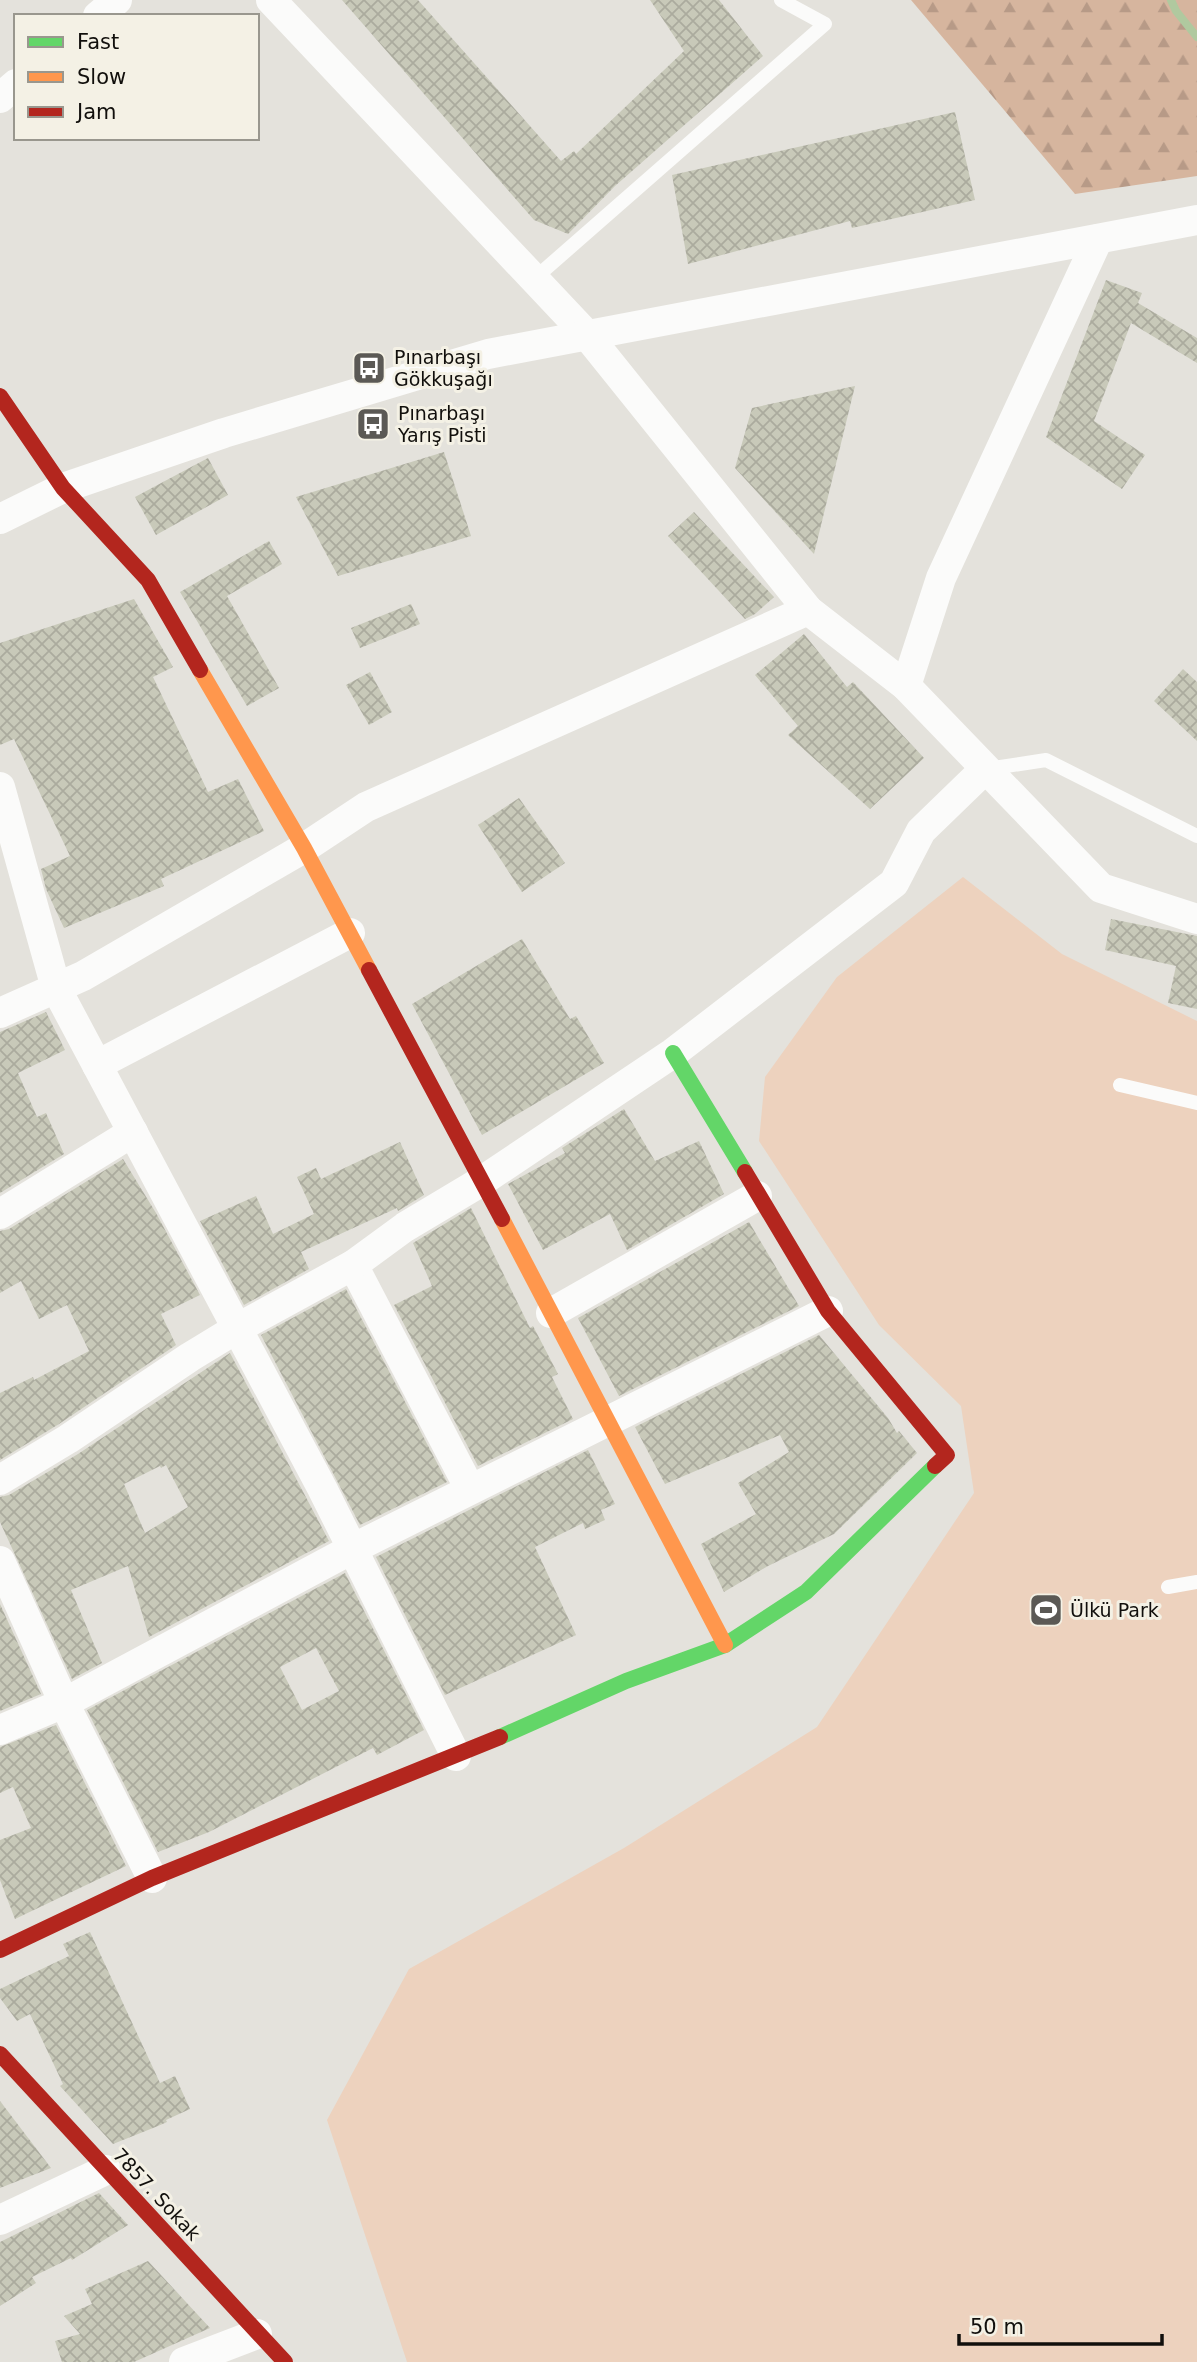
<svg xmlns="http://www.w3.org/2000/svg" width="1197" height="2362" font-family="'DejaVu Sans',sans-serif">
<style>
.green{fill:#edd2be}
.forest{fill:url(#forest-firs)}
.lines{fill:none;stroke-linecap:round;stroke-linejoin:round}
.stream{stroke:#b0c99f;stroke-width:8}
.building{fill:url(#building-cross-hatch);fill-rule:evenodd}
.lane{stroke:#fbfbfa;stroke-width:14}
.street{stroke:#fbfbfa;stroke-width:30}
.fast{stroke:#63d668;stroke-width:16}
.slow{stroke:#ff974d;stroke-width:16}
.jam{stroke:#b3261e;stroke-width:16}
.labels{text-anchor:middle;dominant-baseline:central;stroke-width:6;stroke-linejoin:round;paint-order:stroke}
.poi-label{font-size:19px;fill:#110f0c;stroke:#f4f1e5;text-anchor:start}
.street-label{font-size:19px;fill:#110f0c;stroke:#f4f1e5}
</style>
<defs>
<pattern id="forest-firs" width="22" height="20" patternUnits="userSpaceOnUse" patternTransform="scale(1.75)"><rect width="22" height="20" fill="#d6b59e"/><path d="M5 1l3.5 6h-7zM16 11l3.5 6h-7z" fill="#b79a87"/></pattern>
<pattern id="building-cross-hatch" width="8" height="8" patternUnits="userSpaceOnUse" patternTransform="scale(1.75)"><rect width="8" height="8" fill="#c8c9b9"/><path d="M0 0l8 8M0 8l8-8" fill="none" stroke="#abab9e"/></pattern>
</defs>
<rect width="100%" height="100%" fill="#e4e2dc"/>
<path class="green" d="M963,877L1062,954L1197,1021V2362H407L327,2120L409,1969L624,1848L817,1727L974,1493L961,1406L879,1325L759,1141L765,1077L837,977Z"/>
<path class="forest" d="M911,0H1197V176L1075,194Z"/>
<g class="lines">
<path class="stream" d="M1171,0L1176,11L1197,37"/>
</g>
<g class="building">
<path d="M342,0H418L561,161L574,151L576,154L684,51L650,0H719L763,56L615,186L568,234L534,220Z"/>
<path d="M955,112L975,200L852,228L850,221L688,264L672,175Z"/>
<path d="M1106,280L1142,293L1138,303L1197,338V363L1131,323L1094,421L1145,455L1122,489L1046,437Z"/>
<path d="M855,386L814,554L735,468L752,408Z"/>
<path d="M444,452L471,536L338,576L296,497Z"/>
<path d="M208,458L228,495L156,535L135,497Z"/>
<path d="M694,512L774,597L755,614L745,619L668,536Z"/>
<path d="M269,541L282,564L227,596L279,688L247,706L180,592Z"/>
<path d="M134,599L173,667L153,677L208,792L238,779L264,831L161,879L164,886L64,928L46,889L41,869L70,856L14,739L0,745V643Z"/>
<path d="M411,604L420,624L360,648L351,628Z"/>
<path d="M804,634L847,687L853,682L924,758L870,809L788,735L798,726L755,675Z"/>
<path d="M1183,669L1197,682V741L1154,701Z"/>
<path d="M370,672L392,712L369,725L346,685Z"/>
<path d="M519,798L565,863L522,892L478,825Z"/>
<path d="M1111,919L1197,936V1009L1168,1003L1176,966L1105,950Z"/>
<path d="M522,939L570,1019L576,1016L604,1063L482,1135L412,1004Z"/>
<path d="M46,1012L65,1050L18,1073L37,1117L46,1113L64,1154L0,1193V1032Z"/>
<path d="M624,1109L655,1161L699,1141L724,1194L627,1250L610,1214L543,1250L508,1184L565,1153L562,1148Z"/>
<path d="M400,1142L424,1195L398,1211L397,1208L301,1252L309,1269L244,1305L200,1221L256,1196L273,1234L314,1214L297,1177L316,1168L321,1179Z"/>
<path d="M123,1159L156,1213L200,1295L161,1314L176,1345L59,1424L0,1460V1393L33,1377L34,1380L89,1351L67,1305L39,1319L21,1281L0,1293V1231L9,1229Z"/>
<path d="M471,1208L530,1328L533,1326L558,1374L552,1377L573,1419L478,1466L394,1305L432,1286L413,1243Z"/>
<path d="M749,1222L799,1306L619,1396L578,1318Z"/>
<path d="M346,1289L447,1482L360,1525L261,1335Z"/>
<path d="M819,1335L888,1418L897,1433L899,1431L917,1453L834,1534L768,1566L724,1592L701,1544L756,1514L738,1483L789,1452L780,1435L665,1484L635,1427Z"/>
<path d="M230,1353L329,1541L149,1637L128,1566L71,1590L102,1663L72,1679L0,1522V1497L9,1495L78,1454ZM166,1465L188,1507L145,1533L124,1484L160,1466L161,1468Z"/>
<path d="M588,1450L615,1504L601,1510L605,1520L585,1529L583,1523L535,1547L576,1635L445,1695L376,1557Z"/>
<path d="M345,1573L424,1730L377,1755L373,1748L209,1832L158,1852L87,1710ZM316,1648L339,1691L302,1710L280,1667Z"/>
<path d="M0,1604L41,1694L0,1711Z"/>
<path d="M56,1725L126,1866L15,1919L0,1880V1840L31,1828L13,1787L0,1793V1747Z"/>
<path d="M90,1932L160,2083L175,2076L190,2109L166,2120L167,2122L158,2126L113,2144L60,2086L63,2084L30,2014L17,2021L0,1998V1989L69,1956L63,1944Z"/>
<path d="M0,2101L51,2168L0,2188Z"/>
<path d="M99,2193L128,2225L72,2260L71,2258L32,2277L36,2283L0,2306V2242Z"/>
<path d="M148,2261L210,2328L134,2362H62L55,2341L80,2334L64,2316L92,2304L85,2289Z"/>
</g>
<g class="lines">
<g class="lane">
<path d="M534,279L825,24L781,0"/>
<path d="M987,769L1046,760L1197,836"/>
<path d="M1120,1085L1197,1103"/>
<path d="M1168,1587L1197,1582"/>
</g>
<g class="street">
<path d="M271,0L587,335L808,610L906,686L1101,888L1197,919"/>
<path d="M98,16L117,0"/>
<path d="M0,98L16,84"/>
<path d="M0,519L63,488L224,433L488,354L1197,220"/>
<path d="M906,686L941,578L1098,239"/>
<path d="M0,787L56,988L322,1488L456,1756"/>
<path d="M0,1013L83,976L304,848L366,807L808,610"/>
<path d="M97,1065L350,933"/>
<path d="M0,1214L133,1132"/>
<path d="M353,1265L470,1489"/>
<path d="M551,1313L757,1196"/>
<path d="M0,1480L68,1439L190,1357L236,1329L353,1265L405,1227L482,1181L673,1053L894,883L921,831L985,769"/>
<path d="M0,1561L64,1703L152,1878"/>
<path d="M0,1730L64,1703L352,1549L828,1311"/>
<path d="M0,2220L106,2170"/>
<path d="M184,2362L257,2334"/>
</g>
<g class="fast">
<path d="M673,1053L745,1172"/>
<path d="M500,1737L626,1681L725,1645L806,1592L935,1466"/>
</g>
<g class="slow">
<path d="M200,670L304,848L369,970"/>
<path d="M502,1219L725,1645"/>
</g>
<g class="jam">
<path d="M0,396L63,488L148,580L200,670"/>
<path d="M369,970L502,1219"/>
<path d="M745,1172L828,1311L947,1455L935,1466"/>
<path d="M0,1950L152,1878L500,1737"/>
<path d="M0,2054L285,2362"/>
</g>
</g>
<defs>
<symbol id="bus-square" viewBox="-11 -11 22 22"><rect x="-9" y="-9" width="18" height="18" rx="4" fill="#5b5955" stroke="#f4f1e5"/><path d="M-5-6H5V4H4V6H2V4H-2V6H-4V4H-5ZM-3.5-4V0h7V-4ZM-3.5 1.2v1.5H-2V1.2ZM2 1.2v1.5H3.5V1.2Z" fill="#fff"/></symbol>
<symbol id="stadium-square" viewBox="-11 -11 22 22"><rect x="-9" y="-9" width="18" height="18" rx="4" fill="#5b5955" stroke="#f4f1e5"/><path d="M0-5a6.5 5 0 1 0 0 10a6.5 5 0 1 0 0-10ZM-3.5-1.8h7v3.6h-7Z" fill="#fff"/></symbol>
</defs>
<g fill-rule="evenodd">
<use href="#bus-square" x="350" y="349" width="38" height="38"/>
<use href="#bus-square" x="354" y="405" width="38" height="38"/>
<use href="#stadium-square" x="1027" y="1591" width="38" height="38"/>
</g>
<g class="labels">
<g class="poi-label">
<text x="394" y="357">Pınarbaşı<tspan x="394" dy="22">Gökkuşağı</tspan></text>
<text x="398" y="413">Pınarbaşı<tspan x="398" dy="22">Yarış Pisti</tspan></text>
<text x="1070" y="1610">Ülkü Park</text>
</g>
<g class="street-label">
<text transform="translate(157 2194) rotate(47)">7857. Sokak</text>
</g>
</g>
<rect x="14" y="14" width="245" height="126" fill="#f4f1e5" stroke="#99978e" stroke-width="2"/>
<rect x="28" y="37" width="35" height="10" fill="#63d668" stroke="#99978e" stroke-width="2"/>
<text x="77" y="49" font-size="21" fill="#110f0c">Fast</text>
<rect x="28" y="72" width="35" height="10" fill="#ff974d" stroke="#99978e" stroke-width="2"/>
<text x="77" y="84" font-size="21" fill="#110f0c">Slow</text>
<rect x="28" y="107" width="35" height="10" fill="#b3261e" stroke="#99978e" stroke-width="2"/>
<text x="77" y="119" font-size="21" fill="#110f0c">Jam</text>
<path d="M959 2334v10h203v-10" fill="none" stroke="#110f0c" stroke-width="3.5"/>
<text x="970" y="2334" font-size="21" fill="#110f0c" stroke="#f4f1e5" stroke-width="5" paint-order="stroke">50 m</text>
</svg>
